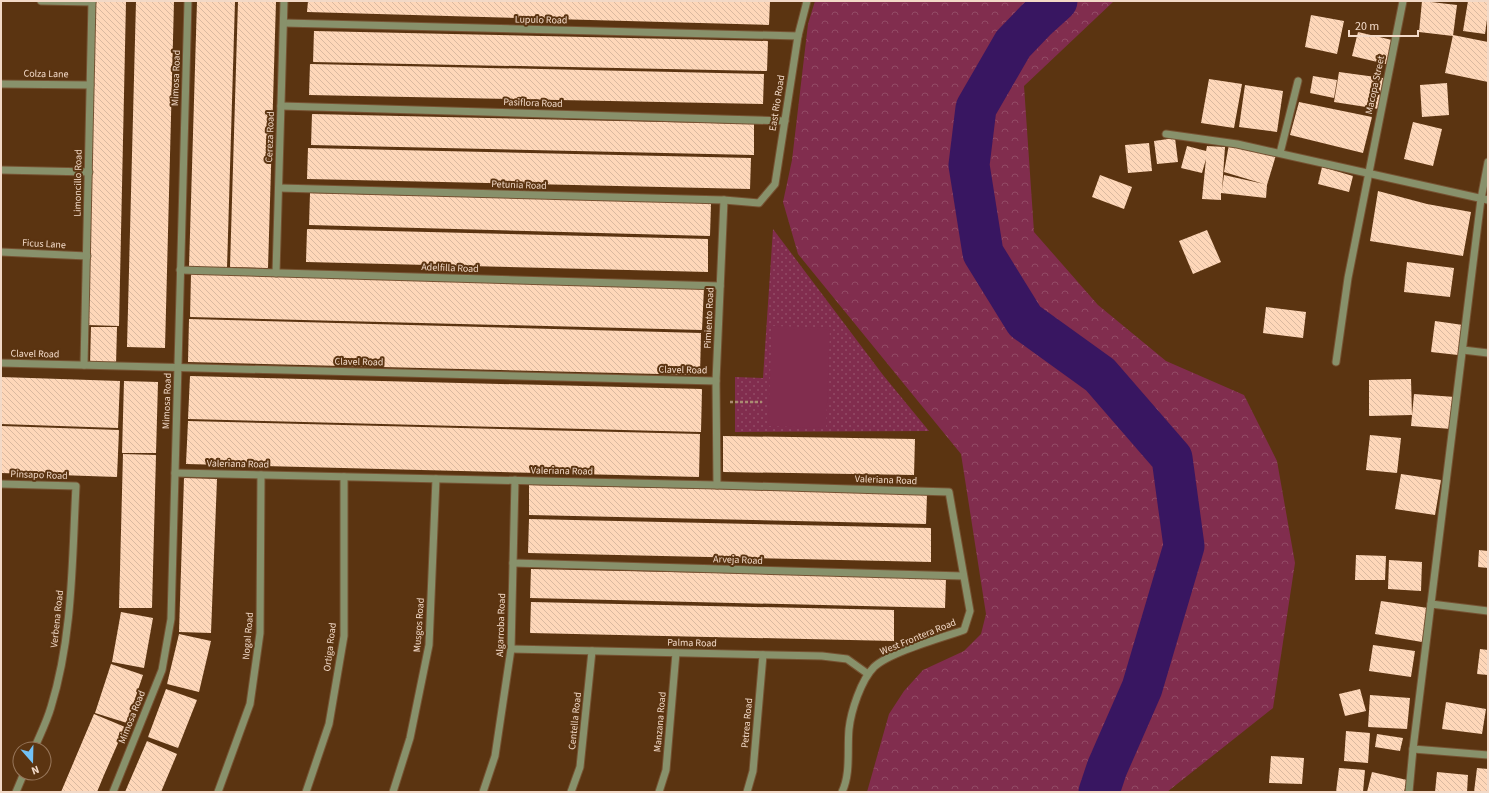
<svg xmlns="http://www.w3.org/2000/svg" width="1489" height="793" font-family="'Source Sans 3',sans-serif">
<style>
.green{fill:url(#green-dots)}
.forest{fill:url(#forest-crowns)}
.pitch{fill:#812d4e}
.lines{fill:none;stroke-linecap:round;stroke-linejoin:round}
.river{stroke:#381661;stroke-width:41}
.building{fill:url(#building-back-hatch)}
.minor-casing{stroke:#765232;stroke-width:9}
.path{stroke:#aa8b71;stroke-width:2.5;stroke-dasharray:3 2;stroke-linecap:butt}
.minor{stroke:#88916b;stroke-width:7}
.labels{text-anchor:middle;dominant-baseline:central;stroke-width:4;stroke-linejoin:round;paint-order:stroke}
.street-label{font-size:10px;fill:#f2d9c7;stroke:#5b3411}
</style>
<defs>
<pattern id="green-dots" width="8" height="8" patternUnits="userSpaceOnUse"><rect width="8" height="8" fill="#812d4e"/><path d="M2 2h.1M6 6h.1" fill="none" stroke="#934b66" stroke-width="1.8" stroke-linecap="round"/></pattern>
<pattern id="forest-crowns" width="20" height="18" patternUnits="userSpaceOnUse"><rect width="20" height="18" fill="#812d4e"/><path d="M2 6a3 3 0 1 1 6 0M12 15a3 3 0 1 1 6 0" fill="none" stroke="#934b66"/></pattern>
<pattern id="building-back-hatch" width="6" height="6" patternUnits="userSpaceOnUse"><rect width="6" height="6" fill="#fed7b9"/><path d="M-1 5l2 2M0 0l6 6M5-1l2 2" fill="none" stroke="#dab9a0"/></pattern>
</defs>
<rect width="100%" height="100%" fill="#5b3411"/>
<path class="green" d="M773,229L883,375L929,431L735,432V377L763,378Z"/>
<path class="forest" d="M815,1H1114L1024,86L1034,232L1098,305L1166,361L1244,395L1277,461L1295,563L1273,708L1167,792H867L889,714L904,691L923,670L964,651L981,634L986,614L961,454L798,254L783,202L792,160L808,24Z"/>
<path class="pitch" d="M772,326L830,328L826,428L768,426Z"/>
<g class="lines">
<path class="river" d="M1057,1L1036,20L1013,44L976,108L969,165L983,253L1025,321L1100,375L1172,458L1184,546L1142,688L1107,768L1099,792"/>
</g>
<g class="building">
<path d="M95,1H126L119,326L88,325Z"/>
<path d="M136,1H174L165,348L127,347Z"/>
<path d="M197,1H235L227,268L189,267Z"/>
<path d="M238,1H276L268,268L230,267Z"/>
<path d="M308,1H770L769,25L307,12Z"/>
<path d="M1422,1L1457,5L1453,36L1419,32Z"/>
<path d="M1468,1H1488V12L1485,34L1463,31Z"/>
<path d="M1311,15L1344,21L1337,54L1305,47Z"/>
<path d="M314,31L768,41L767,71L313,62Z"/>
<path d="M1358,32L1392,40L1386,64L1352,56Z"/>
<path d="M1453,35L1488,42V82L1445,73Z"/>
<path d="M310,64L764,74L763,104L309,95Z"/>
<path d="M1339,72L1383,78L1379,109L1334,102Z"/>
<path d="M1313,76L1337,80L1334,98L1310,93Z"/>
<path d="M1209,79L1242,84L1234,128L1201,123Z"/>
<path d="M1447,83L1449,115L1422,117L1420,85Z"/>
<path d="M1245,85L1283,91L1277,132L1239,127Z"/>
<path d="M1299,102L1372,117L1363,153L1290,135Z"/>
<path d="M312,114L754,124V155L311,145Z"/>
<path d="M1413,122L1442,129L1433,166L1404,159Z"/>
<path d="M1175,138L1178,162L1157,164L1154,141Z"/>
<path d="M1149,143L1152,171L1128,173L1125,145Z"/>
<path d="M1229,144L1276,155L1267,185L1266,198L1221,193V200L1202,199L1206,159L1202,173L1181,168L1187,146L1206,151L1207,146L1225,147L1222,190L1224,175L1264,184L1224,172Z"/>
<path d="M308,148L751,158L750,189L307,179Z"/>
<path d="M1322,167L1353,176L1349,192L1318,184Z"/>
<path d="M1100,175L1132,187L1124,209L1092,197Z"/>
<path d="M1378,191L1427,204L1471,212L1463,256L1370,241Z"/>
<path d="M310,193L711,203L710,236L309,225Z"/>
<path d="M307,229L708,239V272L306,262Z"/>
<path d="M1207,230L1221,262L1193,274L1179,241Z"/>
<path d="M1407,262L1454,268L1450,297L1404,292Z"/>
<path d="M191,274L704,287L702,330L190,317Z"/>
<path d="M1266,307L1306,312L1303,338L1263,333Z"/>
<path d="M189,319L701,333L700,375L188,362Z"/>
<path d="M1435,321L1463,325L1458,355L1431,352Z"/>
<path d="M91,327H117L116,365L90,364Z"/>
<path d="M190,376L702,389L701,432L188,419Z"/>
<path d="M1,377L120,381L118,428L1,424Z"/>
<path d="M1411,379L1412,415L1369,416V380Z"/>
<path d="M124,381L158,382L156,453H122Z"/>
<path d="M1414,394L1455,397L1452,429L1411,426Z"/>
<path d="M188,421L700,434L699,477L186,464Z"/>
<path d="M1,426L119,430L117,477L1,473Z"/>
<path d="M1370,435L1401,438L1397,473L1366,470Z"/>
<path d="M723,436L915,439L914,475L723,472Z"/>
<path d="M123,454L156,455L152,608H119Z"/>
<path d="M1401,474L1441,480L1435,515L1395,509Z"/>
<path d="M184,478L217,479L211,633L179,632Z"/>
<path d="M529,485L927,494L926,524L529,515Z"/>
<path d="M529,519L931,528V562L528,553Z"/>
<path d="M1479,550L1488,551V568L1478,567Z"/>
<path d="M1356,555L1386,556L1385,580H1355Z"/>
<path d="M1389,560L1422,562L1421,591L1388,589Z"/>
<path d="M531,569L946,578L945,608L530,598Z"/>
<path d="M1381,601L1428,608L1422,642L1375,634Z"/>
<path d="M531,602L894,610V641L530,633Z"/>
<path d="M121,612L153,618L144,668L112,662Z"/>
<path d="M179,634L211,641L199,692L167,684Z"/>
<path d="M1373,645L1415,651L1411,677L1369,671Z"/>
<path d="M1480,649L1488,650V675L1477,674Z"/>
<path d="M111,664L143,675L127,723L95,713Z"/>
<path d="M166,689L197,700L178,748L148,737Z"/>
<path d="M1360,689L1366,711L1345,716L1339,694Z"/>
<path d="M1370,695L1410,698L1407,729L1368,727Z"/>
<path d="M1446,702L1486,709L1482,734L1442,729Z"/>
<path d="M94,714L125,727L104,775L97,792H61Z"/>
<path d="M1346,731L1370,733L1368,763L1344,761Z"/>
<path d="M1377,734L1403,738L1400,751L1375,747Z"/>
<path d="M147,741L177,754L161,792H125Z"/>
<path d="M1271,756L1304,758L1302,784L1269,783Z"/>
<path d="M1339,768L1365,770L1363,792H1336Z"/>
<path d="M1477,768L1488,769V792H1474Z"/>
<path d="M1372,772L1407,780L1404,792H1367Z"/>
<path d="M1437,772L1468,775L1467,792H1435Z"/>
</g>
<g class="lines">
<defs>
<g id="minor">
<path d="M41,1L92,2"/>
<path d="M284,23L798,36"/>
<path d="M1,84L90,85"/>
<path d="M281,106L785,121"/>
<path d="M1166,134L1237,144L1488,200"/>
<path d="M1280,153L1298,81"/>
<path d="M1,170L89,172"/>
<path d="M279,188L724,200L759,203L775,184L798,36L807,1"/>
<path d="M1,252L87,256"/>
<path d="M180,270L720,286"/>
<path d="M276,273L284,1"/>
<path d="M1463,350L1488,353"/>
<path d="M1336,362L1348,278L1403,1"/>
<path d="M1,363L716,381"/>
<path d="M84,365L92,1"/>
<path d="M175,473L717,485L949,492L970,611L964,630C941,638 890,652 874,667C861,680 851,711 849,729C847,750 851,773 842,792"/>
<path d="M1,484L76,486C72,560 73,636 51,707C47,721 40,735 34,749"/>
<path d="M717,485L716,381L724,200"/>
<path d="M513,563L963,576"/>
<path d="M1431,604L1488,611"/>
<path d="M511,649L822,656L847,659L868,674"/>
<path d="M1413,749L1488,755"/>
<path d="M16,792L24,773"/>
<path d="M113,792L162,670L171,619L188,1"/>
<path d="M218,792L250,704L260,633L261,475"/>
<path d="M306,792L329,724L344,636V477"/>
<path d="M393,792L410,738L429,645L436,479"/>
<path d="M483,792L495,756L511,649L515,480"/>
<path d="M571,792L580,767L592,651"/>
<path d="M659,792L666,770L676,653"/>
<path d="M747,792L753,771L763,655"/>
<path d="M1409,792L1413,749L1481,199L1488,162"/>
</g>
</defs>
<use href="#minor" class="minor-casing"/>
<path class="path" d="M730,402H762"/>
<use href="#minor" class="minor"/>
</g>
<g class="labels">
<g class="street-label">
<text transform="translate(541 20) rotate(1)">Lupulo Road</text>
<text transform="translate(46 74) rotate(1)">Colza Lane</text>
<text transform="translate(176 78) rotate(-88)">Mimosa Road</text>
<text transform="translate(1375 85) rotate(-78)">Macopa Street</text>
<text transform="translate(533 103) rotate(2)">Pasiflora Road</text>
<text transform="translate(777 103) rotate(-81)">East Rio Road</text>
<text transform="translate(270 137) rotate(-88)">Cereza Road</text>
<text transform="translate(78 183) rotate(-89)">Limoncillo Road</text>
<text transform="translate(519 185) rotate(2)">Petunia Road</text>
<text transform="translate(44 244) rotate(3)">Ficus Lane</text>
<text transform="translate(450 268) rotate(2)">Adelfilla Road</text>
<text transform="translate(709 318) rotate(-87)">Pimiento Road</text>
<text transform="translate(35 354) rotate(1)">Clavel Road</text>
<text transform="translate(359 362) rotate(1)">Clavel Road</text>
<text transform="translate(683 370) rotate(1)">Clavel Road</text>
<text transform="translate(167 401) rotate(-88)">Mimosa Road</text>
<text transform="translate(238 464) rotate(1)">Valeriana Road</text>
<text transform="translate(562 471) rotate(1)">Valeriana Road</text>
<text transform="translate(39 475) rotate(2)">Pinsapo Road</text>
<text transform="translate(886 480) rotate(2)">Valeriana Road</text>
<text transform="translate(738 560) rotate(2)">Arveja Road</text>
<text transform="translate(57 619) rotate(-84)">Verbena Road</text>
<text transform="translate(419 625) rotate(-86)">Musgos Road</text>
<text transform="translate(501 625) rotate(-88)">Algarroba Road</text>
<text transform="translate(248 636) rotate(-85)">Nogal Road</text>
<text transform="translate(918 637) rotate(-22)">West Frontera Road</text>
<text transform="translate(692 643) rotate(1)">Palma Road</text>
<text transform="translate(330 647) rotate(-83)">Ortiga Road</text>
<text transform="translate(132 717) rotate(-68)">Mimosa Road</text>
<text transform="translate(575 721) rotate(-84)">Centella Road</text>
<text transform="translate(660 722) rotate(-85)">Manzana Road</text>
<text transform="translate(747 723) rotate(-85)">Petrea Road</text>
</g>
</g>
<rect width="1489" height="793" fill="none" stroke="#f2d9c7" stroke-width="4"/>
<g transform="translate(32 761) rotate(160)"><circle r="19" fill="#5b3411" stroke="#97765a"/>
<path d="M0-3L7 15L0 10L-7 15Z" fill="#72c1f5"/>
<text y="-6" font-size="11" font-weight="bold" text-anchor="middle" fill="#f2d9c7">N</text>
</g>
<path d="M1349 30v6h69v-6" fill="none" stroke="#f2d9c7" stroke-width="2"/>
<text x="1355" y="30" font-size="12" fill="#f2d9c7" stroke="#5b3411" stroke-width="3" paint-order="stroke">20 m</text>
</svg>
